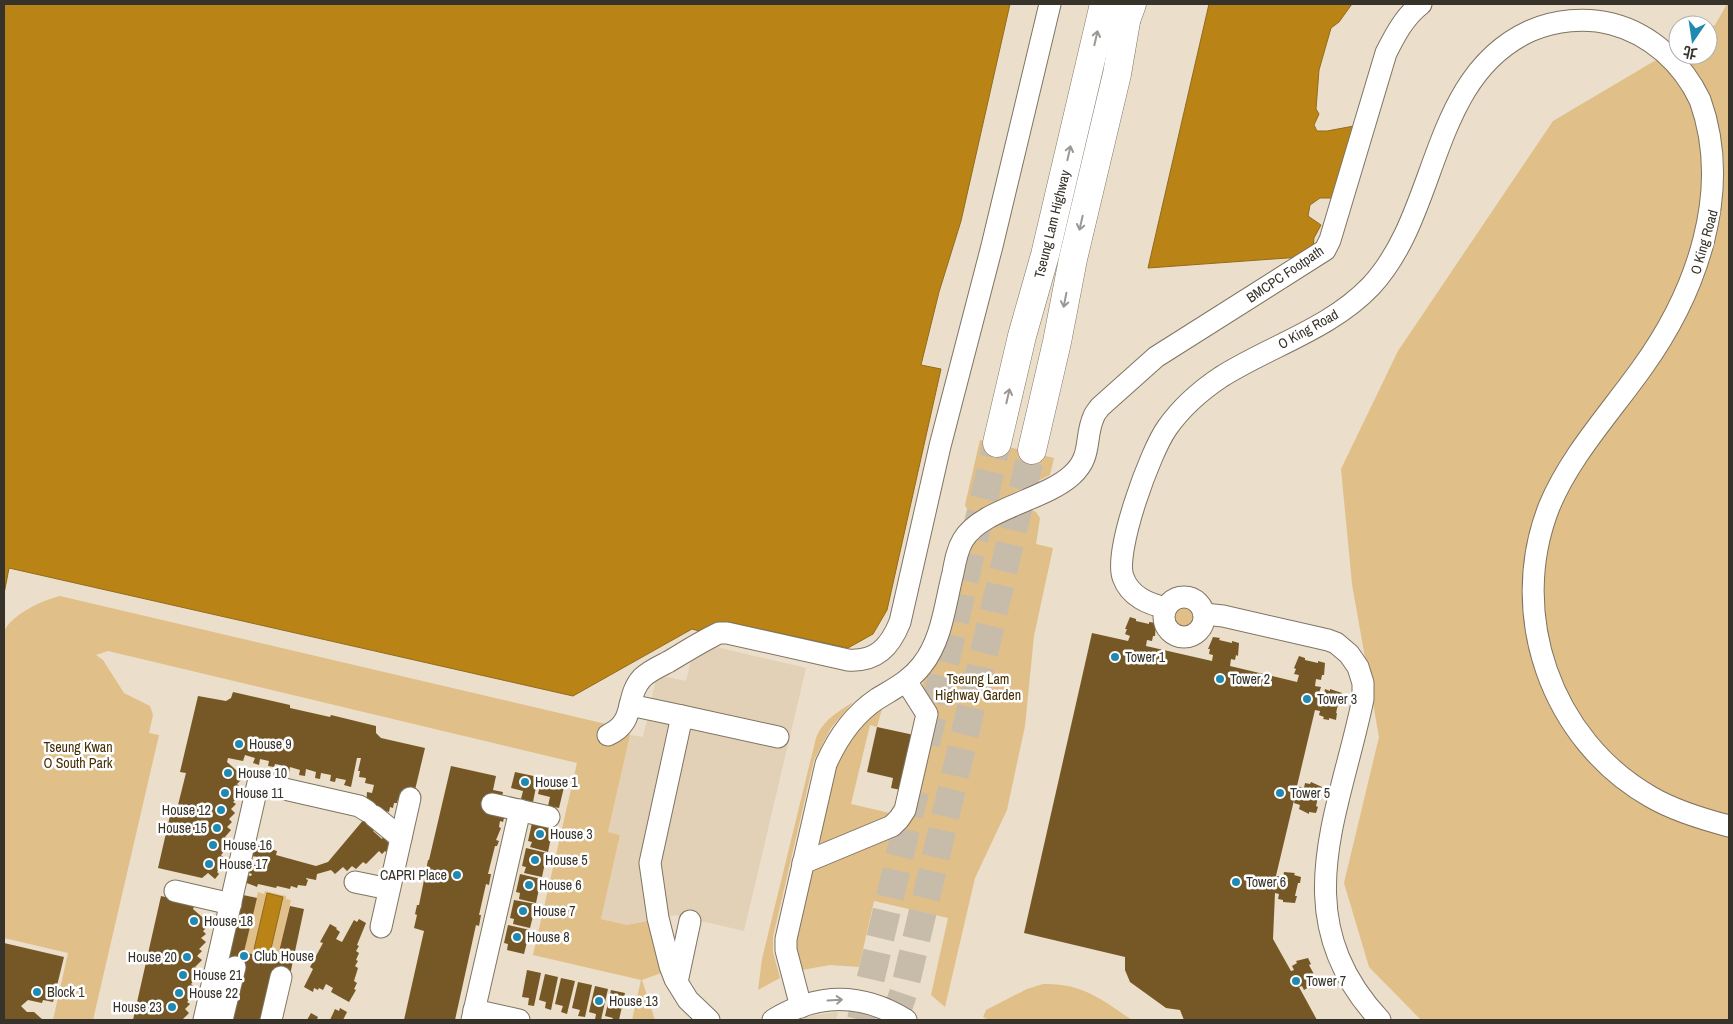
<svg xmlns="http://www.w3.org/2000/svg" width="1733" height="1024" font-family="'Archivo Narrow','Noto Sans TC',sans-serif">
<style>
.built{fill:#e2d1b7}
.green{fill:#e1bf88}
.water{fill:#b98415;stroke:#926b1b}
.building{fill:#755825}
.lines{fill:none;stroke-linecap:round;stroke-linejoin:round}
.major-tunnel{stroke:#c7bcaa;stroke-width:28;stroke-dasharray:28 14;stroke-linecap:butt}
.minor-casing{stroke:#7f7462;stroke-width:23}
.major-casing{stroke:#7f7462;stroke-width:29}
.highway-casing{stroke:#7f7462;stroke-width:29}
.minor{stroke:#fff;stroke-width:21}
.major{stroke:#fff;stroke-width:28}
.highway{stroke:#fff;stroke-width:28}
.oneway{stroke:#9b9894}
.poi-dot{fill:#1f89b1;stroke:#fff;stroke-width:2}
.labels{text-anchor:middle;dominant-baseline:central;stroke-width:5;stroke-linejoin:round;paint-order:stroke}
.street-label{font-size:14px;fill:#37322a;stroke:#fff}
.poi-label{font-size:14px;fill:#37322a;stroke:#fff;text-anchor:start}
.park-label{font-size:14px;fill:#442e03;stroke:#fff}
</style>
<rect width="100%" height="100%" fill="#ebdeca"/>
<g class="built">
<path d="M712,646L806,668L744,931L676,915L627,925L601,919L620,835L608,832L630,735L643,737L657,675L686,681L691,661Z"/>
<path d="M838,1012L836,1020H796L807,1016Z"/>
</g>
<g class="green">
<path d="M1727,4H1729V1020H1421L1369,967L1344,883L1379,737L1352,584L1341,469L1398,351L1553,121L1678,47V55H1708V29L1715,25Z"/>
<path d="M980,440L1054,458L1050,475L975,512L968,511L965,505Z"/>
<path d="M1030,509L1036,512L1040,518L1036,544L1053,548L1034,636L1025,726L1007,810L975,878L945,1007L931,995L948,918L874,901L859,967L830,965L802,970L794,948L810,872L815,868L889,835L922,689L924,675L967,550L985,529Z"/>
<path d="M60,596L623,728L630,735L608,832L620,835L601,919L627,925L652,920L664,972L642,980L655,1020H632L641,980L533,955L577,763L108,651L96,655L103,660L124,693L150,706L153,715L149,733L159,735L93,1020H53L68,953L4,938V631C14,613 41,601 60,596Z"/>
<circle cx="1185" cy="616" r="14"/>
<path d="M853,702L831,728L814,760L773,937V952L780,978L758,990L762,959L816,738C823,720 838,712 853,702Z"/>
<path d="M883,705L877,727L870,725L851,804L894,814L823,845L817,839L833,766L847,739Z"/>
<path d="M265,891L286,896V899L291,900L277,960L244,952L258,892L264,894Z"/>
<path d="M1043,984C1082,983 1101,999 1132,1020H989L983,1017L986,1010L1027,989Z"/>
</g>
<g class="water">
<path d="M4,4H1010L961,221L939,292L921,365L941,369L887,610L873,634L848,648L728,622L706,633L692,629L573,696L9,568L4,594Z"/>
<path d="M1209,4H1352L1339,22L1331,28L1319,70L1316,109L1319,114L1314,125L1317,131H1327L1354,126L1334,198H1320L1310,205L1308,216L1321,225L1314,238L1313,247L1301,257L1148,268Z"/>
<path d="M267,893L283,897L270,953L254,949Z"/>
</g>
<g class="building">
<path d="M1130,617L1136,619V621L1149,624V622L1156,623L1155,636H1153L1152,641L1147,640L1146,646L1212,661L1213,655L1209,654L1210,649H1208L1213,637L1220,638L1219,640L1232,643V641L1239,643L1238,656L1236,655L1235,660L1231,659L1230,666L1297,682L1299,675L1294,674L1296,669L1294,668L1299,656L1305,658V660L1318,663V661L1325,663L1324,675H1322L1321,680L1316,679L1315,686L1321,687L1319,693L1324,694L1325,689L1330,691V689L1342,693L1341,700H1339L1336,713H1337L1336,720L1329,718V720L1323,719L1324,717L1319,715L1320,711L1315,710L1297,786L1304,788L1305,783L1310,784L1311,782L1322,787L1321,794L1319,793L1316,806L1318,807L1316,813L1309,812V814L1299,809L1300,805L1294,803L1295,796L1275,880V882L1277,876L1283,877L1284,872L1295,873L1294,875L1301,877L1300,883H1298L1295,896H1297L1295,903L1283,902V900L1278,899L1279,894L1275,893L1273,939L1291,971L1294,970L1292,966L1297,963L1296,961L1308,958L1311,964L1309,965L1315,976H1317L1320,982L1310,989L1309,987L1304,990L1302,986L1299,987L1317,1020H1184L1180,1010L1166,1008L1130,982L1125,970V957L1024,933L1092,633L1128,641L1130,636L1125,634L1127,629H1125Z"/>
<path d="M233,692L290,705V708L330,717L331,715L376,726V733L381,738L425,748L415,790L406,788L404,800L398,799L397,803H394L393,808L390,807L389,812L381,810L377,827L373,831L382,839L383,837L392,847L386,852L385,851L382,854L379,851L366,864L363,862L356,869L352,866L347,871L343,867L335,874L331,870L317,874L316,880L306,878V879L308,880L306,886L298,885L297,888L291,886L290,889L277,886L276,888L258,884L257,887L244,882L246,875L251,876L252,874L249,873L251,864L263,867L264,862L257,860L258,857L252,856L256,845L277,851L276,855L316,866L328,862L365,818L367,792L372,793L374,785L365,783L366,778L359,777L360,771H358L361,758H357L351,787L344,785L346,780L336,778L335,782L330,781L331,775L321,773L320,779L315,778L316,772L306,769L305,776L299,775L300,770L290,767L289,773L283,772L285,766L275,764L274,767L268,766L269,761L260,759L259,765L253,763L255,758L245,755L243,761L228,758L227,762L244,777L237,784L240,787L235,791L240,795L233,802L236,804L231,809L235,813L229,819L232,822L227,827L231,830L225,837L227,839L223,844L227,848L221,855L223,857L219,862L223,865L217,872L219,874L215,879L208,873L202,878L158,868L172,807L177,809L186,773L180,772L198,696L226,701L231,698Z"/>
<path d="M877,727L914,735L901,790L891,788L893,778L867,772Z"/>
<path d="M451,766L496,776L493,790L503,792L501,801L508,803L503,822L500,821L499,827L501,828L496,840L499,841L497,846H495L488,874H491L489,885L486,884L479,915H481L479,926L476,925L455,1020H404L424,931L414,928L417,915L415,914L417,905H419L428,860H429Z"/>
<path d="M515,772L538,777L533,802L521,799L523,791L511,788Z"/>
<path d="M542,778L565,783L559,808L548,806L550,797L538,794Z"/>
<path d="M532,823L553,828L548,852L530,847L532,842L528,841Z"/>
<path d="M526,848L547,853L542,877L524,873L526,867L522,866Z"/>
<path d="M520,874L541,879L536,903L519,899L520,893L516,892Z"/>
<path d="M243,895L257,898L244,952L277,960L290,906L304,909L290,975L263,1020H229L226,960Z"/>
<path d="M161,896L195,904L193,909L210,924L203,931L206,934L201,938L206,942L199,949L202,951L197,956L202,960L195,967L198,969L193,974L197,977L191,984L194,987L190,991L193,995L187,1002L190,1004L185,1009L189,1013L182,1020H133Z"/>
<path d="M514,900L536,904L530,928L513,924L514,919L510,918Z"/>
<path d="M359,919L366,923L357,945L359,946L356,951L359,953L356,960L358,961L355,966L358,968L354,981L357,983L354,989L356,990L349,1002L331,992L333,988L326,984L323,990L319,988L318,990L314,988L313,992L304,987L313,969L310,967L323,943L320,942L330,924L337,928L336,929L340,932L336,939L342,942L354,920L357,922Z"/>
<path d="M508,925L530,930L524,954L507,950L508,944L504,943Z"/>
<path d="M4,943L64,957L53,1002L43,1000L42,1003L28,1000L21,1006L27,1012H34L43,1020H4Z"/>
<path d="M527,970L541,973L534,1006L528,1005L529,998L522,997Z"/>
<path d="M545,974L558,977L551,1010L545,1008L546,1002L539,1000Z"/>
<path d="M561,978L575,981L567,1014L561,1012L563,1006L555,1004Z"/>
<path d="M578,982L592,985L585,1017L578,1016L580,1010L572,1008Z"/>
<path d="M595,986L608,989L601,1020H595L596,1014L589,1012Z"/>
<path d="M611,990L625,993L619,1020H612L613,1018L605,1016Z"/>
<path d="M340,1008L347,1012L343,1020H330L335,1009L339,1011Z"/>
<path d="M311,1013L318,1017L317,1019L321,1020H307Z"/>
</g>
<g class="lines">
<g class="major-tunnel">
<path d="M926,744L997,443"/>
<path d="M861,1020L915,791"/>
<path d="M894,1020L904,991L1032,450"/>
</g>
<defs>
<g id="minor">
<circle cx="1184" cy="617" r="20"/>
<path d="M1166,608C1149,604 1130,597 1123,577C1114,551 1150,452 1167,428C1181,408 1200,391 1221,377C1270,346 1330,329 1371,286C1440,212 1429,77 1530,31C1555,20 1585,17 1612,24C1651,34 1683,64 1700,100C1733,192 1696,293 1642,368C1610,413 1570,456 1549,507C1507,614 1551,740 1651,797C1675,811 1702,819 1729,826"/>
<path d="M1204,614L1223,616L1328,640L1336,643L1349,654L1358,667L1363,683V699C1339,816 1284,917 1380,1020"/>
<path d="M630,705L682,716"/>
<path d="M608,735C637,722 624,698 642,678C649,671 660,666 668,662C685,652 702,641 719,633H727L848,660C876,662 890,647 900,622L940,446L992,246L1050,4"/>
<path d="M492,804L549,817"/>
<path d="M374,816L401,838"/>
<path d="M803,863L892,826L899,819L905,810L927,714L906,681"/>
<path d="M355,882L389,889"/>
<path d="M175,891L231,904"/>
<path d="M381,927L410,798"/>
<path d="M677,982L690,921"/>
<path d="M801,1007L786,950V939L826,764C837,739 853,715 877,699C893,689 910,681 922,665C942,640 945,604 953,573C955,562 957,550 963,540C981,509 1045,500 1072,475C1093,456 1084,437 1094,416C1095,413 1098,410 1100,407L1156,357L1325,250L1330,240L1386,53C1395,35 1405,16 1421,4"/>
<path d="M474,1010L519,1020"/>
<path d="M204,1020L258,783L359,806L367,811"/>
<path d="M222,1020L235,967"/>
<path d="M271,1020L281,977"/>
<path d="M472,1020L520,810"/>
<path d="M709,1020L688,1000L675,979L670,966L658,918L650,863L682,716L778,737"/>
<path d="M773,1020C817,993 861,992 906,1020"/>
</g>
<g id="major">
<path d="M997,443L1022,336L1045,255L1104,4"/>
<path d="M1032,450L1057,342L1073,259L1117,74L1129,4"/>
</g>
<path id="highway" d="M1125,23L1132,4"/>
</defs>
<use href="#minor" class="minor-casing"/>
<use href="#major" class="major-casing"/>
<use href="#highway" class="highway-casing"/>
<use href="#minor" class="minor"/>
<use href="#major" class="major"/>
<use href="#highway" class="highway"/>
</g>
<defs><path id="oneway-shaft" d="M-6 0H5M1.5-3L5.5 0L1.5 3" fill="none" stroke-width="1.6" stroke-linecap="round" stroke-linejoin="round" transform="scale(1.25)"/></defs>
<g class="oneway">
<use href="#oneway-shaft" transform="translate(1096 38) rotate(-77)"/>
<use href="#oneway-shaft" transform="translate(1069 153) rotate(-77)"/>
<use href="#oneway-shaft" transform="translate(1081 223) rotate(103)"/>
<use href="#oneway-shaft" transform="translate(1065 300) rotate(101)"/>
<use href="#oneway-shaft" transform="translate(1008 396) rotate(-77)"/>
<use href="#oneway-shaft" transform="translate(835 1000) rotate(-3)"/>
</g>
<g class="poi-dot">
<circle cx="1115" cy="657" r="5"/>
<circle cx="1220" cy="679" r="5"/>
<circle cx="1307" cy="699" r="5"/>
<circle cx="239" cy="744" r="5"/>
<circle cx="228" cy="773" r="5"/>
<circle cx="525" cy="782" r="5"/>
<circle cx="225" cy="793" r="5"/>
<circle cx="1280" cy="793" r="5"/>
<circle cx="221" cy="810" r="5"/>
<circle cx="217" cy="828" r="5"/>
<circle cx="540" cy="834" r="5"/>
<circle cx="213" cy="845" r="5"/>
<circle cx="535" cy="860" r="5"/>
<circle cx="209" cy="864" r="5"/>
<circle cx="457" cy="875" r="5"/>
<circle cx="1236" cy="882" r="5"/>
<circle cx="529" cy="885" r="5"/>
<circle cx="523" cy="911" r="5"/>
<circle cx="194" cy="921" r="5"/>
<circle cx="517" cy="937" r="5"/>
<circle cx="244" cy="956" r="5"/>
<circle cx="187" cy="957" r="5"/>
<circle cx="183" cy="975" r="5"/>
<circle cx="1296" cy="981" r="5"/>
<circle cx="37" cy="992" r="5"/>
<circle cx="179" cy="993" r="5"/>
<circle cx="599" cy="1001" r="5"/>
<circle cx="172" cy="1007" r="5"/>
</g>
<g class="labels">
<g class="street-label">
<text transform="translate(1052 224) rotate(-76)">Tseung Lam Highway</text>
<text transform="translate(1704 242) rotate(-74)">O King Road</text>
<text transform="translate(1285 274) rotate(-34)">BMCPC Footpath</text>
<text transform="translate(1308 329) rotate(-29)">O King Road</text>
</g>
<g class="poi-label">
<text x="1125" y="657">Tower 1</text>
<text x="1230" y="679">Tower 2</text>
<text x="1317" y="699">Tower 3</text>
<text x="249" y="744">House 9</text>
<text x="238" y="773">House 10</text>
<text x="535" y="782">House 1</text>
<text x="235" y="793">House 11</text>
<text x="1290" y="793">Tower 5</text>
<text x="211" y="810" text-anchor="end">House 12</text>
<text x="207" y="828" text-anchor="end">House 15</text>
<text x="550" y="834">House 3</text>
<text x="223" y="845">House 16</text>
<text x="545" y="860">House 5</text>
<text x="219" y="864">House 17</text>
<text x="447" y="875" text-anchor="end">CAPRI Place</text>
<text x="1246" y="882">Tower 6</text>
<text x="539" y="885">House 6</text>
<text x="533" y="911">House 7</text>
<text x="204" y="921">House 18</text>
<text x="527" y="937">House 8</text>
<text x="254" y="956">Club House</text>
<text x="177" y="957" text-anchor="end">House 20</text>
<text x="193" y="975">House 21</text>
<text x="1306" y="981">Tower 7</text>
<text x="47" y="992">Block 1</text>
<text x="189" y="993">House 22</text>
<text x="609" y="1001">House 13</text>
<text x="162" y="1007" text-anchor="end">House 23</text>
</g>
<g class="park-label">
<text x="978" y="679">Tseung Lam<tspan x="978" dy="16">Highway Garden</tspan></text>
<text x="78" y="747">Tseung Kwan<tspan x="78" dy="16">O South Park</tspan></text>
</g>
</g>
<rect width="1733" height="1024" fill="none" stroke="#37322a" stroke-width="10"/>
<g transform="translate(1693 40) rotate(193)"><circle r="24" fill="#ffffff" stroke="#afadaa"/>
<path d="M0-4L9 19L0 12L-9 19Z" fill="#1f89b1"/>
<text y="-8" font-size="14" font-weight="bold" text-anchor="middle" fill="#37322a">北</text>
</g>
</svg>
